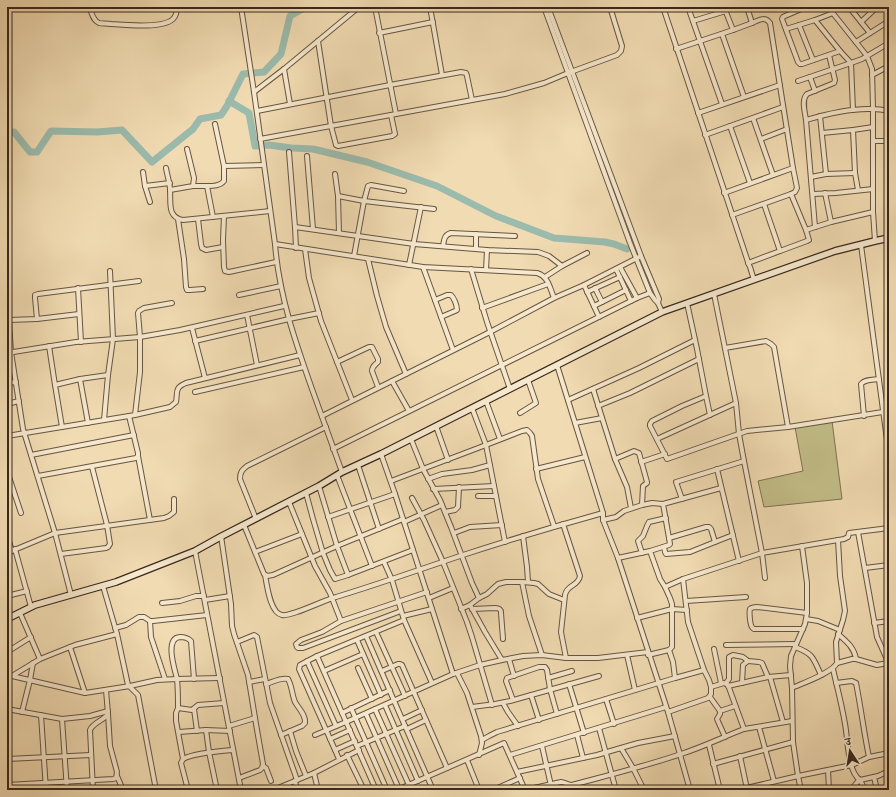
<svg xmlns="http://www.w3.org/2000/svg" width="896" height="797" font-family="Alegreya,'Noto Serif Devanagari',serif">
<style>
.green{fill:#c2bd87;stroke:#7e7252}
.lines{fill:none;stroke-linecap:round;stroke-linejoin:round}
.river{stroke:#9bbbad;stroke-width:7}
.street-casing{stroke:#675542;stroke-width:6}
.secondary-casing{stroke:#39281d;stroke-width:8}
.street{stroke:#f6e8cd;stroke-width:4}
.secondary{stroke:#f6e8cd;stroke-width:5.5}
</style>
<rect width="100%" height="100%" fill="#f1dbb2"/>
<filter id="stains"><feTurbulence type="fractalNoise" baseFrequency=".005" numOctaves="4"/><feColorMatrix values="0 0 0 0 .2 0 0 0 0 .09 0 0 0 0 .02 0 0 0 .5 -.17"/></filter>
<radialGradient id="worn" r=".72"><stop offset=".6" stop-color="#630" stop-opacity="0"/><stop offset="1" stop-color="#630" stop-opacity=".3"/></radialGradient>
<path class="green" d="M832,421L842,499L764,507L758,481L803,471L795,427Z"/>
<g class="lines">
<g class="river">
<path d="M229,101L249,113L255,146L269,145L291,148L313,149L367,162L437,186L496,216L554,238L605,242L614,244L627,249"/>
<path d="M7,134L14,132L30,152H37L51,131L97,132L122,130L152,162L193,129L200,119L221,115L227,106L243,74L264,72L281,54L290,16L306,7"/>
</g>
<defs>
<g id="street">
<path d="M89,7C92,12 92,20 99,23C102,24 107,23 111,24C125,25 163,29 173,19C176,16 177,11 177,7"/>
<path d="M241,7L254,92L275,244C279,295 295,341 312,389C322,416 332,444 342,472"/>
<path d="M375,7L396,114"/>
<path d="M430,7L442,75"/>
<path d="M544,7L630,243L650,293L655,300L658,303"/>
<path d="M548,7L641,256L659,299L658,303L662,312"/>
<path d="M663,7L749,265"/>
<path d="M688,7L722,104"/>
<path d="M724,7L733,30"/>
<path d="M806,7L785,16L783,17L782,19L798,62L800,64H802L840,51L851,63L862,59L889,43"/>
<path d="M828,7L867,56L872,69L873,109V212L875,241"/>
<path d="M849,7L870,33"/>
<path d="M833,13L815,20L840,51"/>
<path d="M693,21L726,11"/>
<path d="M861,22L877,7"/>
<path d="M799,25L813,60"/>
<path d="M786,29L815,20"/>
<path d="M379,33L433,22"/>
<path d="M722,34L744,97"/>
<path d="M318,41L331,126L336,145L338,146L392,136L395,134L391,115"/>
<path d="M856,42L889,21"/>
<path d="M676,49L733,30L752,23"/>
<path d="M829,55L835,80L834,83L807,94C801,100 805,112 806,120C826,114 852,108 873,109C879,109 884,110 889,111"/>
<path d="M284,69L290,104"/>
<path d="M872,75L889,66"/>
<path d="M810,77L815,91"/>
<path d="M798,81L851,63L853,110"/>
<path d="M254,92L284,69L359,7"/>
<path d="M257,111L390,85L461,72L466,73L467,76L472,100"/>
<path d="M698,113L780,85"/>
<path d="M820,116L826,174"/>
<path d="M753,118L773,175"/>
<path d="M806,120L815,227"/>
<path d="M730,126L750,183"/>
<path d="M853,130L873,127"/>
<path d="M822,133L853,130L855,173L858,190"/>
<path d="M705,135L783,107"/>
<path d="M260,139L505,94L544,83L568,73L617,55L621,51L622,46L610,7"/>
<path d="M761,139L787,129"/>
<path d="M873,141H889"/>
<path d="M289,152L295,227L296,248"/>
<path d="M307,156L313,229"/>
<path d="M224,166L264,165"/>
<path d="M166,168C167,175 170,183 170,190C171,203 167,217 183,220L270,211"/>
<path d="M143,172L145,186L150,202"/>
<path d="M335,174L338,196L339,233"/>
<path d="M811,177L826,174L855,173"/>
<path d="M145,186L170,183"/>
<path d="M193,186H207L213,217"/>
<path d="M207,186C213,186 220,186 224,181V166L215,124"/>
<path d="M170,190L193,186L194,178L187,149"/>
<path d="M724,193L793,168"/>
<path d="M825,193L831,222"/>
<path d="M813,194L836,193L873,189"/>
<path d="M338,196L364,201L434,209"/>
<path d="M764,204L780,251L807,241L809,240L806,230L791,194"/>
<path d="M732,215L791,194L795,192L797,188L793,168L770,23C765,16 759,20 752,23L747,7"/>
<path d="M224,216L223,240L224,267L225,271L229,272L276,262"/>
<path d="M178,219L184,259L186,287L187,290H190L203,289"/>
<path d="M198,219L201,244L202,248L206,250L223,247"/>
<path d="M295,227L414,244L487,250L538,252L549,256L562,266"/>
<path d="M806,230L831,222L873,212"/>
<path d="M275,244L423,267L537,273C548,276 550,288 554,298"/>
<path d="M861,245L889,455"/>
<path d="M443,246C444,240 444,235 451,233L515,236"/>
<path d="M305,249L309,278L321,321L352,400"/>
<path d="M476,249V234"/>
<path d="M354,256L364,201L368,186L371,185L404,191"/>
<path d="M368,259L377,296L386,327L406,374"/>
<path d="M748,263L780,251"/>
<path d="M409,265L421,207"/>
<path d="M423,267L453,350"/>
<path d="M620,267L637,298"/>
<path d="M750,267L754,280"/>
<path d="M471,269L487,322L510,389"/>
<path d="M616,269L631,301"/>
<path d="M486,270L487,250"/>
<path d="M545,277L562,266L587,253"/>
<path d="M584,285L599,317"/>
<path d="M78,288L81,342"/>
<path d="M595,288L602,302"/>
<path d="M7,291L11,352L23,429L55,533L71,595"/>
<path d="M587,292L620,277"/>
<path d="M714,294L736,403L739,434L744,461L762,553L765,578"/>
<path d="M239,295L281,286"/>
<path d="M435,300L447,295H451C454,298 457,305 457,310L455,311L441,317"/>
<path d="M687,303L697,349L706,396L682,406L652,421L650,424V426L667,459L747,431L788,427L889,411"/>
<path d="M594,306L626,290"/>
<path d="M482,308L548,284"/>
<path d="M247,315L257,365"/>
<path d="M37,319L35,298V295L38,294L139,281"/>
<path d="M9,320L37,319L79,314"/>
<path d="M192,328L205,378"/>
<path d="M195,341L289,319L319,313"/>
<path d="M49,346L55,385"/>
<path d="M725,348L766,341L771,344L774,347L788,427"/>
<path d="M7,353L76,342L140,337L180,330L284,306"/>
<path d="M337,362L369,347H372L378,359V362C375,365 372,366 372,371L378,387"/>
<path d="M557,365L603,513V520L618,558L668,712L690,790"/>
<path d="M80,379L88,423"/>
<path d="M392,381L409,411"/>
<path d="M7,383L16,382"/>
<path d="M593,389L615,459L627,487L631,508"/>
<path d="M195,392L304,367"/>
<path d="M706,396L710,415"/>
<path d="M568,400L639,368L695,340"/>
<path d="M486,401L500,439"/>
<path d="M7,404L19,401"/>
<path d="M598,406L630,393L699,359"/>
<path d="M520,413L536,403L528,380"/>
<path d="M135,415L170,407L176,402C178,392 174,388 186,383L300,355"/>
<path d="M322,416L490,332L554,298L584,285L641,256"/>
<path d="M864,416L861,384C865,379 873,380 879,379"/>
<path d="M104,420L108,375"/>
<path d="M575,423L602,418"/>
<path d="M436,426L448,460"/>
<path d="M62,427L55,385L80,379L108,375L113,339L110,271"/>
<path d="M7,436L135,415L140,372V337L138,313L139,311L144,308L172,303"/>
<path d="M411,439L423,469L440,500L451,527L472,583L479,598"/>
<path d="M657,439L736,403"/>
<path d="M333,449L637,298L650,293"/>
<path d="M381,454L395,494L453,674"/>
<path d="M31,455L134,435"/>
<path d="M138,456L150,520"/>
<path d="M615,459L634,451L639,453L647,482V483L643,486L642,505"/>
<path d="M641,462L665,454"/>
<path d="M358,465L379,529"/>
<path d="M536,469L585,457"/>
<path d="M717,469L739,561"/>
<path d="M7,471L21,513"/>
<path d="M337,475L372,566"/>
<path d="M38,476L136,458L138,456V453L129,416"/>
<path d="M428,479L442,474L472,470L490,465"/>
<path d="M391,481L486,445L472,408"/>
<path d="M433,489L494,486"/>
<path d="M306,493L313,519L323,553L330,570L335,579L348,575"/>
<path d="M478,496H496"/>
<path d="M412,498L424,520L443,562L467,622L472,637L492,705"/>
<path d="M682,499L676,482L744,461"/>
<path d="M289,502L315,566L330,593L341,621L427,592"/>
<path d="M663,504L669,538"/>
<path d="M445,512L455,510L458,507L459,487"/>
<path d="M328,517L395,494"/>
<path d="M256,519L240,479C240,472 242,470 247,466L326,427"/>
<path d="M403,519L337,546L348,575L413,550"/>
<path d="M603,520L616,517L624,511L642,505L652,503L663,504L721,488"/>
<path d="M404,522L442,505"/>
<path d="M563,524L580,576C578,587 567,584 565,595L561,632L566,658"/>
<path d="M244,525L264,574L267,576L273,575L337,546L319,486"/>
<path d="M858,532L877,637L889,664"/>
<path d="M454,533L470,527L502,525"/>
<path d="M7,535L12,551"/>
<path d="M221,536L231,604L232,626L234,634L248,675L256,724L263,764L262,768L260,770L239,778"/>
<path d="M523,536L527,567L528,582"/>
<path d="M505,542L486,445L522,431L527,430L530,433L532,436L538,479L554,526"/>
<path d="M664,547L665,552L666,554L690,552L715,542"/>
<path d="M15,549L31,607"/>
<path d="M195,551L241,790"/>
<path d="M650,551L660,579L665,587"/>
<path d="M255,552L302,534"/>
<path d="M7,553L55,533L164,518L169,516L174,512V499"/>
<path d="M642,553L638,541L643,536L647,526L649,522L666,518"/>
<path d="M61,554L106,548L108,547L110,544L107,525L92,467"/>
<path d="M618,558L650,551L669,545L670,544L669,538L706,527H709L711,529L715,542L733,535"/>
<path d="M865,568L889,565"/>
<path d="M265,575C267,585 270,613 282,615C291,617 324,600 336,597C379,584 421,569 463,555C509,540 556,526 603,513"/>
<path d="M522,582L529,616L542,655"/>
<path d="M103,586L117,634L128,685L138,695L156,790"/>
<path d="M7,596L27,591"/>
<path d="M429,598L453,588"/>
<path d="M205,600L230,596"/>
<path d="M686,601L746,597"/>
<path d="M162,603L180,601L196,596H204"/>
<path d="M470,605L485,632L502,660"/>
<path d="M461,609L470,605L479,598L487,594L498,584L506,582H522L534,583L538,584L549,594L564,600"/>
<path d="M472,609L495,608C499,608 501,609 501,613L503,639"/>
<path d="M20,613L40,659"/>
<path d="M403,616L432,609"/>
<path d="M637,618L672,609L687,610"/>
<path d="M806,619L818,621L840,630"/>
<path d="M404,620L432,683"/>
<path d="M150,621L151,637L165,679"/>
<path d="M341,621L322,632L301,640L296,644L297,647L298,648H303L401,611"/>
<path d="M874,623L889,621"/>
<path d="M115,628L126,625L139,617H144L150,621H153L207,615"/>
<path d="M803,629H754C753,628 752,628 752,627C750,625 749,612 750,609C752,607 754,607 757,607L807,613"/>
<path d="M376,632L405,696"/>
<path d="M838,634C846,641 854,647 856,659"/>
<path d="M366,636L405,726"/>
<path d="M357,640L381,695"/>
<path d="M237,642L254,635L257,637L270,703L297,780"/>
<path d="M726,645L796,644"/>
<path d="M70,647L85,693"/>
<path d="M795,647C814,654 813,658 821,675"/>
<path d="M714,649L721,683"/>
<path d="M669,650L673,662L675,678"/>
<path d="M7,652L31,637"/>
<path d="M627,655L635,690"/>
<path d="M648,655L669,650L672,647V604L670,598L665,587L683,579L762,553L844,539L848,537L849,533L889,528"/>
<path d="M317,656L300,665L299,669L339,759"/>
<path d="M509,659L514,676"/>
<path d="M307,661L336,726"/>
<path d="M837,663L852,659H856L877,665L888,663"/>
<path d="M358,668L372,699"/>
<path d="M833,669C837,687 842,705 845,724C848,738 847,771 860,780L878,776L889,771"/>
<path d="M324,671L363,654"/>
<path d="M382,671L398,664H400L402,665L447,768"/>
<path d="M457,673L467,693L481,736L482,743L479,755"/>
<path d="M12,676L85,693L130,686L157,680L177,679L220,678"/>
<path d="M770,677L783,722"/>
<path d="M548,678L572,671"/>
<path d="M7,679L40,659L75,645L117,634"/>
<path d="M194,679L191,641C188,638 185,637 180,637C164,638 175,670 177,679C178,688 178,698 178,708L192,710L198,705L224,703"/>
<path d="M249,682L265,679"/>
<path d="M726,683L729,679V657L733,655L743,657L748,661L759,662L762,663L768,677L791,675"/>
<path d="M742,683L743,665L748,661"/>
<path d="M836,683L852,681L856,683C861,708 864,733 869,757"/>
<path d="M266,684C273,682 281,677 288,679C292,686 292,695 295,702C299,709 306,715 305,723L302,726L281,735"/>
<path d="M569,684L584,733"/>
<path d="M728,686L768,677"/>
<path d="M711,687L724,683L728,685L744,729L792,721"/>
<path d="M792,688C803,683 832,673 837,663L836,642L843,620L845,611L840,576L838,540"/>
<path d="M531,695L539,720"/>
<path d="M710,697L720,711V714L717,719L725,737"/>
<path d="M606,699L614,724"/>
<path d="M513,700L506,681L507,678L539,667H545L547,670L550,689L557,714"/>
<path d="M503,703L508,712L518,726"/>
<path d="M385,705L418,781"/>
<path d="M472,707L495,704L510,701L599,676"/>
<path d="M178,708L176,713V721L183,759"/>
<path d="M351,708L387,790"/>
<path d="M7,709L62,719"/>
<path d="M194,709L197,731"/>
<path d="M375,709L409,785"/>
<path d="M720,711L735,706"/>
<path d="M22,712L30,680L33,663"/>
<path d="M668,712L708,698L711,694V687L709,680L704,670L688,622L683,579"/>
<path d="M342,713L390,690"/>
<path d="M366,714L399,789"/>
<path d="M41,715L46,790"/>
<path d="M403,719L422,710"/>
<path d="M229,726L255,718"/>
<path d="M759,727L774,781"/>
<path d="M599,728L616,790"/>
<path d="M407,729L426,720"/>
<path d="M206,730L209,752L217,790"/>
<path d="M290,731L296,751L306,776"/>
<path d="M179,732L206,730L230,731"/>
<path d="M315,735L346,722L453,674L480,665L502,660L523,656L542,655L566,658H598L648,652"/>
<path d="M577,735L583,758"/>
<path d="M330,739L350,730"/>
<path d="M482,740L489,736L497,732L675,678L704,670"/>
<path d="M709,745L720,790"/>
<path d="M357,746L405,726L433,790"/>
<path d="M542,746L552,790"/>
<path d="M621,748L633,768L644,790"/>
<path d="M335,750L355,741"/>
<path d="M347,755L364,790"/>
<path d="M510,755L666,707"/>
<path d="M740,756L747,789"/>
<path d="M7,759L91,755"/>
<path d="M467,760L479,790"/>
<path d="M713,764L793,742"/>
<path d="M263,766L266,768L271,781"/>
<path d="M828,770L829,790"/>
<path d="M517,772L597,755L638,743L675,736"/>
<path d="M314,773L359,750"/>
<path d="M117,776L123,790"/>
<path d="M874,777L877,790"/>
<path d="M860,780L865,790"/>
<path d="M295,781L297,790"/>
<path d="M7,785L113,779L116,778L117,772L110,746L108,714"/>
<path d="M67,790L62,719L90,716L108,711"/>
<path d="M93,790L90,730C94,722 103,721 108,714L106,690"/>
<path d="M188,790L181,763L183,759C194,753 220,751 233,750"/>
<path d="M273,790L314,773L318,790"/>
<path d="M368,790L375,787"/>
<path d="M376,790L317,656L404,620L392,580L384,562"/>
<path d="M397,790L504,743L525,790"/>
<path d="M493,790L520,778"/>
<path d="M525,790L561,782C565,782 568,785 572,785C609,775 646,766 681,754C703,747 723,737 744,729"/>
<path d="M609,790L615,788"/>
<path d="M738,790L798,776L852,765L869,757L889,753"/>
<path d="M801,790L798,776L793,742L792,688L790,666L791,656L805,624L807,613V583L802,546"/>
<path d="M851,790L859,780"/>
</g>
<path id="secondary" d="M7,619L35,605L116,582L195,551L222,536L319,486L342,472L381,454L662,312L835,251L875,241L889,238"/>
</defs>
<use href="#street" class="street-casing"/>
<use href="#secondary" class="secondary-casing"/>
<use href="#street" class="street"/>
<use href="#secondary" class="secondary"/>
</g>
<rect width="896" height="797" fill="none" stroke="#f1dbb2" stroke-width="24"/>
<rect x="8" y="8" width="880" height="781" fill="none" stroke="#39281d" stroke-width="2"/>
<rect x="12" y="12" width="872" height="773" fill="none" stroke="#39281d"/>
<g transform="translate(850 751) rotate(348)" stroke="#f6e8cd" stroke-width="3" paint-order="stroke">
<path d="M0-3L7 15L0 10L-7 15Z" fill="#39281d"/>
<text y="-6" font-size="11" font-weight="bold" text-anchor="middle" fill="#39281d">उ</text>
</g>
<rect width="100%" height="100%" filter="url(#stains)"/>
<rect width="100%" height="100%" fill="url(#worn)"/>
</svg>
